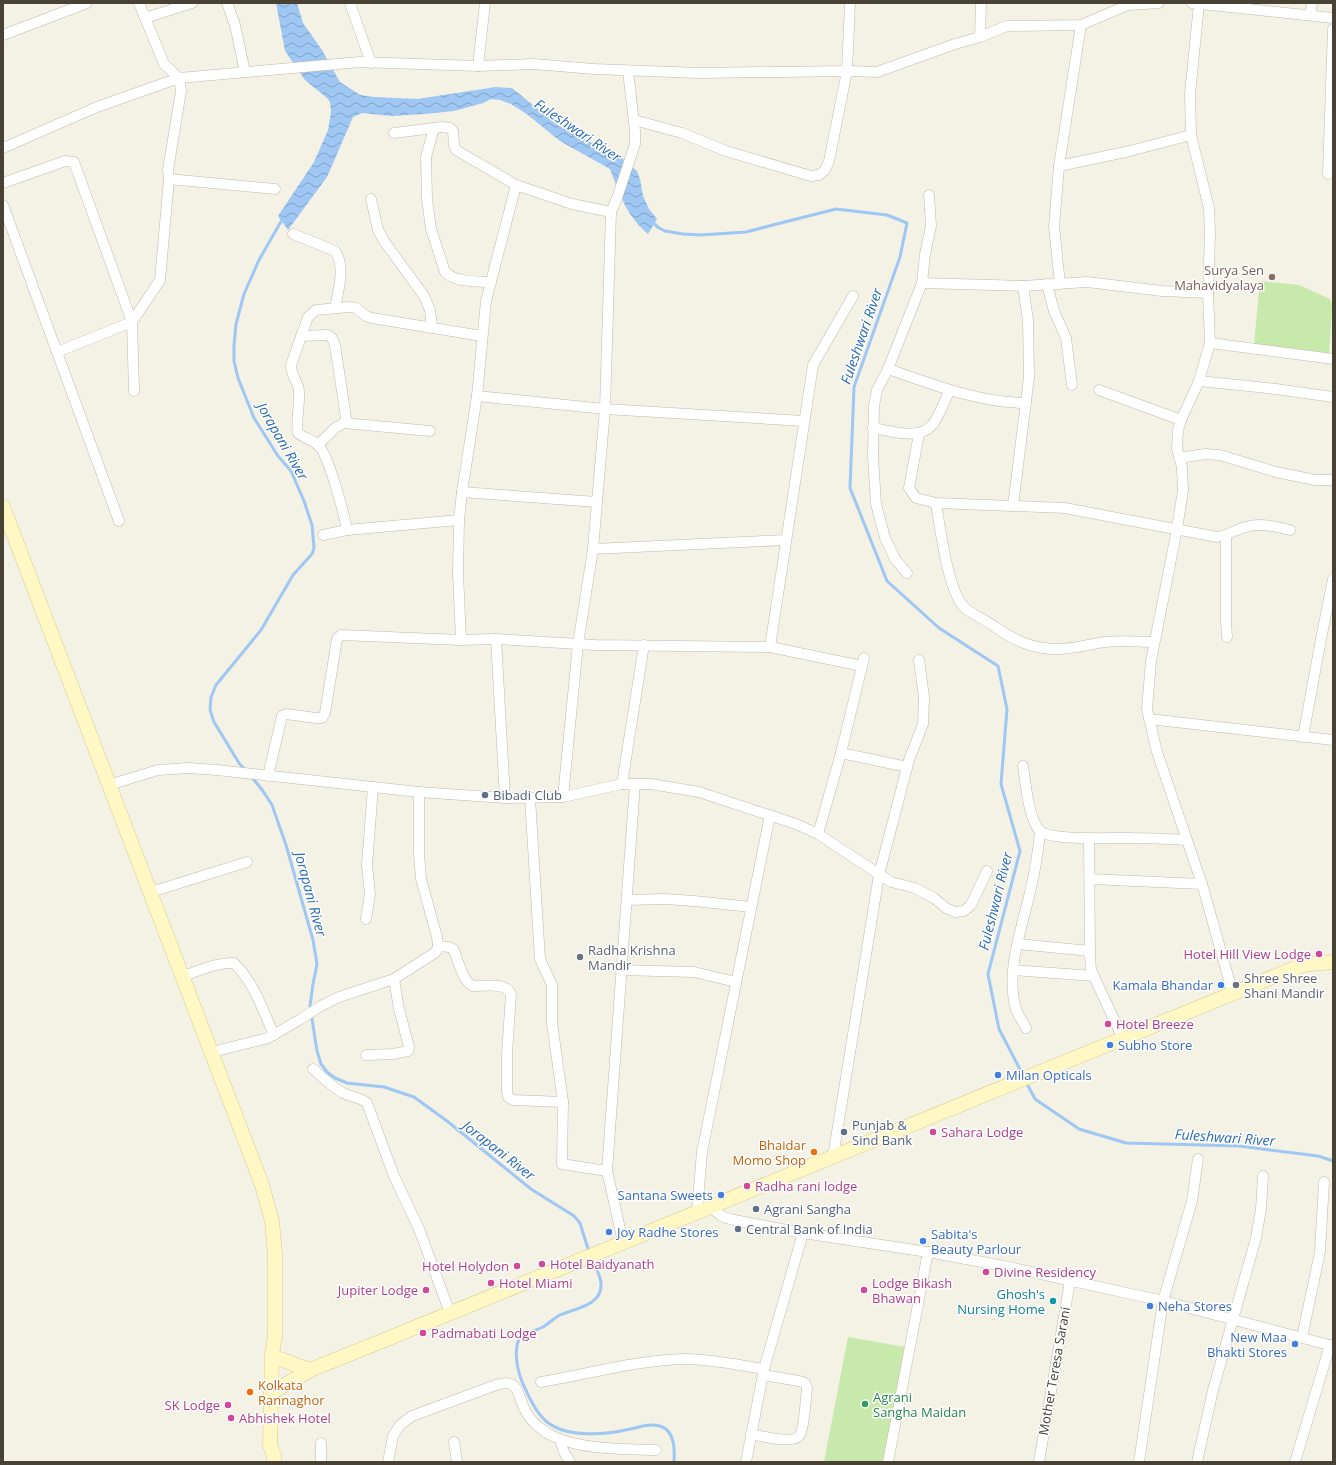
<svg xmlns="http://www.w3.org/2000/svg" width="1336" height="1465" font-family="'Open Sans',sans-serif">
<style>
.grass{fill:#c7eaac}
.water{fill:url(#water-waves)}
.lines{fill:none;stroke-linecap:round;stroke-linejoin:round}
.stream{stroke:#9ec7f4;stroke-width:3}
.street-casing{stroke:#c0baa7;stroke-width:11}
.secondary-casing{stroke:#d7cc92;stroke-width:15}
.street{stroke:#fff;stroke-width:10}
.secondary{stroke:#fff7c4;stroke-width:14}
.education-dot{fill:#8d6e63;stroke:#fff;stroke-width:1.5}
.service-dot{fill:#5c6f8a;stroke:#fff;stroke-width:1.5}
.hotel-dot{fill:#d1479c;stroke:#fff;stroke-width:1.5}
.worship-dot{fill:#6b7280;stroke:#fff;stroke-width:1.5}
.shop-dot{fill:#3f7fe0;stroke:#fff;stroke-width:1.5}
.food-dot{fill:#e8710a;stroke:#fff;stroke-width:1.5}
.culture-dot{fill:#0f9aa8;stroke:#fff;stroke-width:1.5}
.leisure-dot{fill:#2e9e5b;stroke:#fff;stroke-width:1.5}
.labels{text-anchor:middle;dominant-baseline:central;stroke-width:3;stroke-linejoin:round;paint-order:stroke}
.education-label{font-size:13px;fill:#785e54;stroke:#fff;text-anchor:end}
.service-label{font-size:13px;fill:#4e5e75;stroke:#fff;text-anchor:start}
.worship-label{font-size:13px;fill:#5b616d;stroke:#fff;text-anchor:start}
.hotel-label{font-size:13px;fill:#b23c85;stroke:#fff;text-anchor:start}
.shop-label{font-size:13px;fill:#366cbe;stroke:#fff;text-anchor:start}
.food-label{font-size:13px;fill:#c56008;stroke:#fff;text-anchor:end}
.culture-label{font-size:13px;fill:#0d838f;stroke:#fff;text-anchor:end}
.street-label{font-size:13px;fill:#474234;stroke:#fff}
.leisure-label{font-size:13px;fill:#27864d;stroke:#fff;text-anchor:start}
.water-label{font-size:14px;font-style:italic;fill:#286bb9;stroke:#fff}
</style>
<defs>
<pattern id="water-waves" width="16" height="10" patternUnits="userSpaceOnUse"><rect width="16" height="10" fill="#9ec7f4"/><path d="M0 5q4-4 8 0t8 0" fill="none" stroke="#83a3c6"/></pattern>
</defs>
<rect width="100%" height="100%" fill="#f4f1e5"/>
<g class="grass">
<path d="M1260,281L1299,285L1330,299L1332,307L1329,355L1254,344Z"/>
<path d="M848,1337L905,1347L885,1462H824Z"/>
</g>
<path class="water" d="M276,3H297L303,23L322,50L340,82L360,95L375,97L417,99L496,87L512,88L556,124L623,159L637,171L640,179L643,196L649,209L657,219L648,234C626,215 620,195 610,169L560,141L528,115L511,104L500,100L491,99L483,103L454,111L425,114L391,116L362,113L353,117L327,177L288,230L278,216L314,162L328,130L331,112L330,102L327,98L305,80L285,51Z"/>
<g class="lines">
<g class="stream">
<path d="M651,221L659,228L665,231L683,234L701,235L746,232L773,225L836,209L887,215L907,223L900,257L854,387L850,488L887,581L939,628L998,666L1007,709L1001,784L1020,851L988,974L999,1029L1023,1075"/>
<path d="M246,771L239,763L214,722L210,710L211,697L216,685L261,630L293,575L312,554L314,548L312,525L304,501L291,471L278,456L254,418L238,378L234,361V346L236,324L244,294L259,260L283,218"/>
<path d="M251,776L263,791L272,805L286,845L313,940L317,964L313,984L310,1006L317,1051L321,1064L327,1072L335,1078L347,1083L384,1087L414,1097L447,1121L531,1189L574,1216L580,1223L589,1252"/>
<path d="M1026,1082L1035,1099L1079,1129L1126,1143L1239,1146L1318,1156L1333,1161"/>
<path d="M592,1259C595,1267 602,1277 601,1286C601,1306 572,1309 558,1316C553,1319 548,1324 543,1327C535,1331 528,1332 520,1337C513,1350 517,1370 523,1384C529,1397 536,1413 547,1422C567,1438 606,1435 630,1429C637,1428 646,1424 654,1425C674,1426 675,1446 674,1462"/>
</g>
<defs>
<g id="street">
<path d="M227,3L235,25L245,72"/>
<path d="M350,3L371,63"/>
<path d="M1192,3L1333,18"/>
<path d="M1199,4L1190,94L1191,135L1209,208L1210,234L1208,293L1210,343L1199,381L1181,420L1178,430L1177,449L1182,467L1183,490L1177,529L1151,661L1147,709L1157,752L1202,884L1233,994"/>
<path d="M1310,15L1312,3"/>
<path d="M145,18L192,3"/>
<path d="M3,35L87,3"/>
<path d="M980,37L981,3"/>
<path d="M478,66L485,3"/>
<path d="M634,120L682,133L726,151L811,176L819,175L825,170L829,161L847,71L850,3"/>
<path d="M434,128L426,157L427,199L431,229L445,272C457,283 476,281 491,282"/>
<path d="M394,133L442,127L450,128L453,131L454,145L456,150L516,185L572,204L611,212"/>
<path d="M3,148L97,107L179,78L360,62L478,66L533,64L594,69L699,73L847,71L877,72L955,44L980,37L1007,26L1081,25L1128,5L1159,3"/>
<path d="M1059,166L1130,151L1191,135"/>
<path d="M1328,174L1333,29"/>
<path d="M169,179L275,189"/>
<path d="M3,183L65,161L74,162L132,322L57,352"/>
<path d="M371,199L378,230L384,241L424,296L430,310L432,328"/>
<path d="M3,205L119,521"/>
<path d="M293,234L335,251C346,267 338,291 335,308"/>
<path d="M922,283L1023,286L1087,282L1162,291L1208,293"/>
<path d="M1047,284L1054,311L1066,338L1072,385"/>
<path d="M1060,284L1054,226L1059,166L1081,25"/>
<path d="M301,336L328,335L332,338L335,345L346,418L344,423L335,428L318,445"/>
<path d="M1210,343L1333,359"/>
<path d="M888,369C932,384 979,403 1026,403"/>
<path d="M1199,381L1276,389L1333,397"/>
<path d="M1099,390L1181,420"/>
<path d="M134,391L132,322L160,280L169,179L168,170L181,91L179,78L164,64L139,3"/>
<path d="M477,396L605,409L804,421"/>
<path d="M344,423L430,431"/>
<path d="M873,428C891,431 920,441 933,424C940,414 945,400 950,390"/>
<path d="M919,434L909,488L916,498L936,503L1065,508L1217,537C1229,535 1238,528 1250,526C1263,523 1277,527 1290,530"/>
<path d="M1179,458L1205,454L1220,455L1276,472L1315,480H1333"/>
<path d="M462,492L597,502"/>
<path d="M936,503C940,527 948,593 965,608C972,614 987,621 995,627C1016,641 1032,649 1057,649C1074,649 1089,644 1105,642C1122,640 1138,642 1154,642"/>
<path d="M1013,506L1029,377L1028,320L1023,286"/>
<path d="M347,530C344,514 329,456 319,446C313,440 304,438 298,433C295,419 302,397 298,386C295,378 291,374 291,365L308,317L316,310L349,307L356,308L366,316L372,318L482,336"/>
<path d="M323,535L347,530L459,520"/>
<path d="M1226,535V621L1227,637"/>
<path d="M593,549L786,540"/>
<path d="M907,573L895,559L885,538L876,504L873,457L874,406L877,390L888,369L922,283L925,254L931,226L929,195"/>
<path d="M496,639L505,798"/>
<path d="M461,640L458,573L459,520L462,492L477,396L486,301L516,185"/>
<path d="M770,647L813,365L853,296"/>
<path d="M1149,719L1333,740"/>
<path d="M1303,737L1321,639L1333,579"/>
<path d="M841,753L907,767"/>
<path d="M1023,766C1026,784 1028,816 1039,830C1049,842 1116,837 1132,838C1151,838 1169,839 1187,840"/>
<path d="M268,776L282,716L286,714L316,718H322L325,713L337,639L341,635L461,640L496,639L595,645L770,647L862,666"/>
<path d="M622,784L644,645"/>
<path d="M109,785L158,770L188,768L217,770L419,792L505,798L563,797L622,784H651L699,792L796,824L818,834L891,882L915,888L934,898L946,908L955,912L964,911L971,905L987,871"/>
<path d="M563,797L578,644L593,549L597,502L605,409L611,212L617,198L635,144V131L628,71"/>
<path d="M530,798L540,959L552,985V1023L563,1102L562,1164L607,1171"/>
<path d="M818,834L841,753L864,658"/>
<path d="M1089,839L1090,957L1091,970L1123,1039"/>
<path d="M1090,879L1202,884"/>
<path d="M151,892L247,862"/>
<path d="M627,900L665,899L694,901L751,907"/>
<path d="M366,919L370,894L367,865L373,787"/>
<path d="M1018,944L1090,951"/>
<path d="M438,946L449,947L453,949C459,960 461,980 473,986C484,986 506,982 511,994L507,1054V1091L508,1097L513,1100L563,1102"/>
<path d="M621,970L694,972L736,982"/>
<path d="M1014,970L1094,976"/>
<path d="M183,976C199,971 217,962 234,963C254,982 263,1011 274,1035"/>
<path d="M1026,1028C1023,1022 1018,1015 1016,1009C1005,971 1022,929 1030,892C1035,872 1038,852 1040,832"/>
<path d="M212,1052L268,1038L301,1019L319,1007L339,997L394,979L436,952L438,946L437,937L421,879L419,854V792"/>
<path d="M366,1055L393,1054L408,1051L409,1047L399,1009L394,979"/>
<path d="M313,1069C323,1078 332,1087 343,1093C351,1097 360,1097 367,1103L394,1176L419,1229L450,1313"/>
<path d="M833,1157L879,875L909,760L923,724L924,697L919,660"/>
<path d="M711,1206C718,1215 724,1218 734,1220L803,1233L928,1252L1004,1266L1163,1301L1333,1346"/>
<path d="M697,1212L702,1152L770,815"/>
<path d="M623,1242L607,1171L635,784"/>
<path d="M1302,1337L1320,1252L1324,1182"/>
<path d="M541,1382C588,1374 637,1360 685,1359C711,1359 738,1365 764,1369"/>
<path d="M751,1434C760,1436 793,1444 799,1436C804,1431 806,1397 807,1388L805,1383L799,1381L763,1375"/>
<path d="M560,1439L563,1450L570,1462"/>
<path d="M454,1442L457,1462"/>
<path d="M321,1462V1443"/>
<path d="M388,1462L393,1436L400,1425L412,1416L496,1385C501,1384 509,1381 514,1386C519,1390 521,1402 524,1408C528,1418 538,1427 547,1433C575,1450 624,1449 656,1450"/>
<path d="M746,1462L764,1369L803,1233"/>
<path d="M888,1462L928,1252"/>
<path d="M1039,1462L1070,1281"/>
<path d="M1139,1462L1163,1301L1192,1201L1198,1159"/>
<path d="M1197,1462L1213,1390L1256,1238L1261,1209L1263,1176"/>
<path d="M1295,1462L1330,1345"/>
</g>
<g id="secondary">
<path d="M3,507L262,1185L272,1221L275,1254V1337L272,1354L270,1445L274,1456V1462"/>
<path d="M280,1359L310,1370"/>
<path d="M271,1393L310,1370L382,1341L1300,966L1310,964L1333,962"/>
</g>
</defs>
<use href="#street" class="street-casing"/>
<use href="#secondary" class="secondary-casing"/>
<use href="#street" class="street"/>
<use href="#secondary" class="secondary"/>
</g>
<circle class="education-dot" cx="1272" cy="277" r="4"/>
<g class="service-dot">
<circle cx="485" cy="795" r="4"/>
<circle cx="844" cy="1132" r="4"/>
<circle cx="756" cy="1209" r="4"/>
<circle cx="738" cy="1229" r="4"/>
</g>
<g class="hotel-dot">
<circle cx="1319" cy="954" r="4"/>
<circle cx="1108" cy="1024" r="4"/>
<circle cx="933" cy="1132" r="4"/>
<circle cx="747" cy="1186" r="4"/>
<circle cx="542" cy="1264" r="4"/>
<circle cx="517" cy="1266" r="4"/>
<circle cx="986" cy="1272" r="4"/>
<circle cx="491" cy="1283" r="4"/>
<circle cx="426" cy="1290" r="4"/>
<circle cx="864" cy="1290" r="4"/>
<circle cx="423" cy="1333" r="4"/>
<circle cx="228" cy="1405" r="4"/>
<circle cx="231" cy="1418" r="4"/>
</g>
<g class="worship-dot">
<circle cx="580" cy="957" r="4"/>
<circle cx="1236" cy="985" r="4"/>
</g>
<g class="shop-dot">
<circle cx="1221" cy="985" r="4"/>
<circle cx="1110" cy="1045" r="4"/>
<circle cx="998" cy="1075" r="4"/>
<circle cx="721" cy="1195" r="4"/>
<circle cx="609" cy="1232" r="4"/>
<circle cx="923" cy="1241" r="4"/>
<circle cx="1150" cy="1306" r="4"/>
<circle cx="1295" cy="1344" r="4"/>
</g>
<g class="food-dot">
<circle cx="814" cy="1152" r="4"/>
<circle cx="250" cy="1392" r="4"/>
</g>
<circle class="culture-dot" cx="1053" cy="1301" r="4"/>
<circle class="leisure-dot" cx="865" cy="1404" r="4"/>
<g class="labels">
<g class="education-label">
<text x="1264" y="270">Surya Sen<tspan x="1264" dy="15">Mahavidyalaya</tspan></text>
</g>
<g class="service-label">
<text x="493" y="795">Bibadi Club</text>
<text x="852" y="1125">Punjab &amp;<tspan x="852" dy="15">Sind Bank</tspan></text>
<text x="764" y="1209">Agrani Sangha</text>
<text x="746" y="1229">Central Bank of India</text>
</g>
<g class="worship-label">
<text x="588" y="950">Radha Krishna<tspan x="588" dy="15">Mandir</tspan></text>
<text x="1244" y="978">Shree Shree<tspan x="1244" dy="15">Shani Mandir</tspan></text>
</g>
<g class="hotel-label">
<text x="1311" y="954" text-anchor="end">Hotel Hill View Lodge</text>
<text x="1116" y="1024">Hotel Breeze</text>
<text x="941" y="1132">Sahara Lodge</text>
<text x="755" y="1186">Radha rani lodge</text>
<text x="550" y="1264">Hotel Baidyanath</text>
<text x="509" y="1266" text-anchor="end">Hotel Holydon</text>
<text x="994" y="1272">Divine Residency</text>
<text x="499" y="1283">Hotel Miami</text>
<text x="872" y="1283">Lodge Bikash<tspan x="872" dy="15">Bhawan</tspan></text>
<text x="418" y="1290" text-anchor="end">Jupiter Lodge</text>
<text x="431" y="1333">Padmabati Lodge</text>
<text x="220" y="1405" text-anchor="end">SK Lodge</text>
<text x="239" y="1418">Abhishek Hotel</text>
</g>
<g class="shop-label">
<text x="1213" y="985" text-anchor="end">Kamala Bhandar</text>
<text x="1118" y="1045">Subho Store</text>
<text x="1006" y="1075">Milan Opticals</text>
<text x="713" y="1195" text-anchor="end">Santana Sweets</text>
<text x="617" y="1232">Joy Radhe Stores</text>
<text x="931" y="1234">Sabita's<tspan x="931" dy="15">Beauty Parlour</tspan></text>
<text x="1158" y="1306">Neha Stores</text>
<text x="1287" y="1337" text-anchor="end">New Maa<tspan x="1287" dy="15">Bhakti Stores</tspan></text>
</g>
<g class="food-label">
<text x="806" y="1145">Bhaidar<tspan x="806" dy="15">Momo Shop</tspan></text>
<text x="258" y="1385" text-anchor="start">Kolkata<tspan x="258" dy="15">Rannaghor</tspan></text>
</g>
<g class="culture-label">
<text x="1045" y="1294">Ghosh's<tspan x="1045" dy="15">Nursing Home</tspan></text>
</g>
<g class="street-label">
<text transform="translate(1054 1371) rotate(-80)">Mother Teresa Sarani</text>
</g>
<g class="leisure-label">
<text x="873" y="1397">Agrani<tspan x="873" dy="15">Sangha Maidan</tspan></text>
</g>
<g class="water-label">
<text transform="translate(578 130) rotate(34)">Fuleshwari River</text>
<text transform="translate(861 336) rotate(-71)">Fuleshwari River</text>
<text transform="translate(283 441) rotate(60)">Jorapani River</text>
<text transform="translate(311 894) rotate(75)">Jorapani River</text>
<text transform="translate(995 901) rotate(-76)">Fuleshwari River</text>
<text transform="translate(1225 1137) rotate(4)">Fuleshwari River</text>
<text transform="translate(499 1150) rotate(38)">Jorapani River</text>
</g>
</g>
<rect width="1336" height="1465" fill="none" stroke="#474234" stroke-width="8"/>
</svg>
